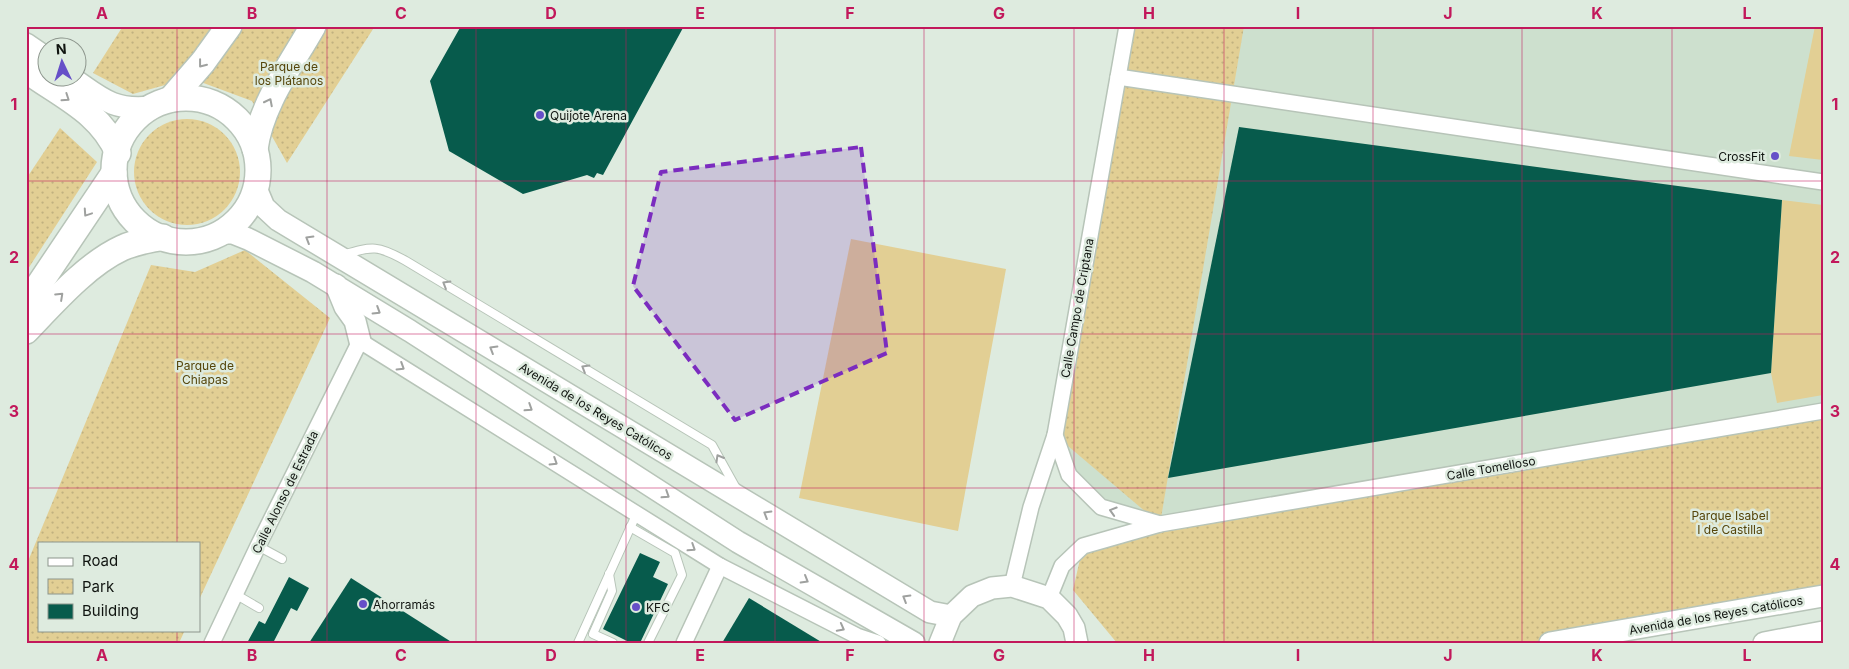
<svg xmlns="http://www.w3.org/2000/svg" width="1849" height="669" font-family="Inter,sans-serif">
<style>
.built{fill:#cde0ce}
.green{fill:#e2cf94}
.park{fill:url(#park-dots)}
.building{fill:#075b4c}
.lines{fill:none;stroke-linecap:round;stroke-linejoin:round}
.service-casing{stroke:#b7c4b8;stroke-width:10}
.minor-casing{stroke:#b7c4b8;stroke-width:18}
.secondary-casing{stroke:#b7c4b8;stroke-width:24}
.trunk-casing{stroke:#b7c4b8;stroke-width:28}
.service{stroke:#fff;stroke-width:8}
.minor{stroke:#fff;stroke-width:15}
.secondary{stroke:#fff;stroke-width:21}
.trunk{stroke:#fff;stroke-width:25}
.oneway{stroke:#9fa19f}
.marked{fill:#7b2cbf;fill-opacity:0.2;stroke:#7b2cbf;stroke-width:4;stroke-dasharray:10 6;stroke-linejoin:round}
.grid{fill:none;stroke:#c2185b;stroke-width:1;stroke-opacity:0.55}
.poi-dot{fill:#664fc8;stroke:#deebdf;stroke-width:2}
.labels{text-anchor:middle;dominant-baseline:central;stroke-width:5;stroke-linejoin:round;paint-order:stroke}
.park-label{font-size:12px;fill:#55450a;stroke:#deebdf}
.poi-label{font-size:12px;fill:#101410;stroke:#deebdf;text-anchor:start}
.street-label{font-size:12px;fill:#101410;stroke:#deebdf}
.neatline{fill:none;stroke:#c2185b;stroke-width:2}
.grid-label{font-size:16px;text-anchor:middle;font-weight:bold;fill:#c2185b}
</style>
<defs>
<pattern id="park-dots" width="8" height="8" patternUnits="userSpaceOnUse" patternTransform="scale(1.25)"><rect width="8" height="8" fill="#e2cf94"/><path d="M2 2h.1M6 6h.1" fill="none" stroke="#c1b17f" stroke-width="1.8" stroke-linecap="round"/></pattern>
</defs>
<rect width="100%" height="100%" fill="#deebdf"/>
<path class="built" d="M1129,26H1823V411L1160,524L1101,507L1069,475L1055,435Z"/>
<g class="green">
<path d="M1815,26H1823V160L1789,156Z"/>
<path d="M1782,200L1823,205V395L1777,403L1771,373Z"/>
<path d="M851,239L1006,269L958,531L799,498Z"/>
</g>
<g class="park">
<path d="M123,26H375L287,163L252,101L190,78L133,94L93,73Z"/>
<path d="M1131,26H1244L1160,524L1055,435Z"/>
<circle cx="187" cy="172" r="53"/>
<path d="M60,128L97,162L26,272V179Z"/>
<path d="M245,250L330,318L199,600V543H39V630H185L179,643H26V566L151,265L195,272Z"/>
<path d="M1823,417V596L1549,643H1117L1073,590L1083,546Z"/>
</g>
<g class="building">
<path d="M461,26H684L603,175L597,173L594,178L587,175L523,194L449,151L430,81Z"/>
<path d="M1239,127L1782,200L1771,373L1168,478Z"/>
<path d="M640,553L660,562L653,577L668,584L640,643H631L603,629Z"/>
<path d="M289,577L309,588L297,611L291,608L273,643H247L259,621L265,624Z"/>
<path d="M351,578L453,643H309Z"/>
<path d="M749,598L823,643H722Z"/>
</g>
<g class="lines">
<defs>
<g id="service">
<path d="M342,255C373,246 378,245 406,261L712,445L737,490"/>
<path d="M630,527L675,553L682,575L648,643"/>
<path d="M258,546L282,559"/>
<path d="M609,574L612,591L593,634L613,643"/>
<path d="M235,594L259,608"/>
<path d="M578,643L637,513"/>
</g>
<g id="minor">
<path d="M1118,77L1823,182"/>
<path d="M1055,435L1069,475L1101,507L1160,524"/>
<path d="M1012,586L1031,507L1055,435L1127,26"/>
<path d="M1049,598L1062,566L1083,546L1160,524L1823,411"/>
<path d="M212,643L258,546L360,341L720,566L857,636L878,643"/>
<path d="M684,643L720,566"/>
</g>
<g id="secondary">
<path d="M26,44L48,59"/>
<path d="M72,78C101,98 113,111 150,107"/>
<path d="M256,188L264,207L278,220L930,612L951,616"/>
<path d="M220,233H233L248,239L313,272L410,331L738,542L914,643"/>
<path d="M336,285L345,307L355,321L360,341"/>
<path d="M940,643L951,616L972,596L992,588L1012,586L1049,598L1067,616L1074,628L1077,643"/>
<path d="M1550,643L1823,596"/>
<path d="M1764,643L1823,632"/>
</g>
<g id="trunk">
<path d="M26,70C61,96 100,111 118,153"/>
<circle cx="186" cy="170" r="72"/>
<path d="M171,99L203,62L229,26"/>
<path d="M255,149C261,104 291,65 313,26"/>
<path d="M26,304L114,173"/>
<path d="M26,331C53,303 87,264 122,248C135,242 150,240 163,237"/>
</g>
</defs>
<use href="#service" class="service-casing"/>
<use href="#minor" class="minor-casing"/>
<use href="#secondary" class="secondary-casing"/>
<use href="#trunk" class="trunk-casing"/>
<use href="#service" class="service"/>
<use href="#minor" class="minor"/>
<use href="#secondary" class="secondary"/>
<use href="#trunk" class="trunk"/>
</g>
<defs><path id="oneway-chevron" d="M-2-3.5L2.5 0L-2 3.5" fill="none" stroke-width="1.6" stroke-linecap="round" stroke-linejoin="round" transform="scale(1.25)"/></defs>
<g class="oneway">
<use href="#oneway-chevron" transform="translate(202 64) rotate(128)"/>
<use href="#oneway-chevron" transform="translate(66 98) rotate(34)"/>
<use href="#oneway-chevron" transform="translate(269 102) rotate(-63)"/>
<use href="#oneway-chevron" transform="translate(87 213) rotate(124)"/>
<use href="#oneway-chevron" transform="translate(309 239) rotate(-149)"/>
<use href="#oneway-chevron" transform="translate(446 284) rotate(-149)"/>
<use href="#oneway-chevron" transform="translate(60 296) rotate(-43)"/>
<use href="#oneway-chevron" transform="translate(377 311) rotate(32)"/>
<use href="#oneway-chevron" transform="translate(493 349) rotate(-149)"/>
<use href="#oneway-chevron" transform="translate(401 367) rotate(32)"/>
<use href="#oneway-chevron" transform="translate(585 368) rotate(-149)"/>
<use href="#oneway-chevron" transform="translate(529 408) rotate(33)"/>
<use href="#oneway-chevron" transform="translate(719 458) rotate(-120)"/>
<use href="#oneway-chevron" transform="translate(554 462) rotate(32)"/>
<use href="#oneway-chevron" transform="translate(666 495) rotate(33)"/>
<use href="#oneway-chevron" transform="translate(1113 511) rotate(-163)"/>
<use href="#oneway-chevron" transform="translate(767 514) rotate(-149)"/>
<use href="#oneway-chevron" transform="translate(692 548) rotate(33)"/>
<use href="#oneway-chevron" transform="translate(805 580) rotate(30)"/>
<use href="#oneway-chevron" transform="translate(906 598) rotate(-149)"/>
<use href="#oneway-chevron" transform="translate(841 628) rotate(28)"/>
</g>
<path class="marked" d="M861,147L887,353L735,420L633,286L661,172Z"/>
<path class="grid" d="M177,26V543M327,26V643M476,26V643M626,26V643M775,26V643M924,26V643M1074,26V643M1224,26V643M1373,26V643M1522,26V643M1672,26V643M26,181H1823M26,334H1823M26,488H1823M177,630V643"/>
<g class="poi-dot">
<circle cx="540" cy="115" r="5"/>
<circle cx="1775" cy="156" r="5"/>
<circle cx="363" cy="604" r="5"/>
<circle cx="636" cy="607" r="5"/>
</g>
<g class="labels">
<g class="park-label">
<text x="289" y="66">Parque de<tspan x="289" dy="14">los Plátanos</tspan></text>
<text x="205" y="365">Parque de<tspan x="205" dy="14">Chiapas</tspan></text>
<text x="1730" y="515">Parque Isabel<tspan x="1730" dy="14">I de Castilla</tspan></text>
</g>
<g class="poi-label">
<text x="550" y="115">Quijote Arena</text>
<text x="1765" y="156" text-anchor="end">CrossFit</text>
<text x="373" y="604">Ahorramás</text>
<text x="646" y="607">KFC</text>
</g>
<g class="street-label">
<text transform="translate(1077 308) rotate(-80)">Calle Campo de Criptana</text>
<text transform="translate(596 411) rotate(31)">Avenida de los Reyes Católicos</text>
<text transform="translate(1491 468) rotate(-10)">Calle Tomelloso</text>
<text transform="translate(285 492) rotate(-64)">Calle Alonso de Estrada</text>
<text transform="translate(1716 615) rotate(-10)">Avenida de los Reyes Católicos</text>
</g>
</g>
<rect width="1849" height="669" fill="none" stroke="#deebdf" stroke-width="55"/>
<rect x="38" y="542" width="162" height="90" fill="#deebdf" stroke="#8c958c"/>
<rect x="48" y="558" width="25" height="8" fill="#ffffff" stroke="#8c958c"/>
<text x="82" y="566" font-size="15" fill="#101410">Road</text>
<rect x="48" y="579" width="25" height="15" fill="url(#park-dots)" stroke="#8c958c"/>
<text x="82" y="592" font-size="15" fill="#101410">Park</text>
<rect x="48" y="604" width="25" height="15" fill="#075b4c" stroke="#8c958c"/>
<text x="82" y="616" font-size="15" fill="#101410">Building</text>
<g transform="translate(62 62) rotate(356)"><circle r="24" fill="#deebdf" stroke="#8c958c"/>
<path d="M0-4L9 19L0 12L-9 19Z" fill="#664fc8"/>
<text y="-8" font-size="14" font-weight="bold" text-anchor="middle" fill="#101410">N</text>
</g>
<rect x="28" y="28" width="1794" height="614" class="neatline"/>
<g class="grid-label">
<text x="102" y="19">A</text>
<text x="252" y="19">B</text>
<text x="401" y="19">C</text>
<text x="551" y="19">D</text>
<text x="700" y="19">E</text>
<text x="850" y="19">F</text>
<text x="999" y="19">G</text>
<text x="1149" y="19">H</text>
<text x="1298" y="19">I</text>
<text x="1448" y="19">J</text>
<text x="1597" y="19">K</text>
<text x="1747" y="19">L</text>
<text x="14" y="110">1</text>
<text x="1835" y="110">1</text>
<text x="14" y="263">2</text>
<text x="1835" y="263">2</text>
<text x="14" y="417">3</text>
<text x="1835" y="417">3</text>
<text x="14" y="570">4</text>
<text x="1835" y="570">4</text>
<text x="102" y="661">A</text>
<text x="252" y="661">B</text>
<text x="401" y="661">C</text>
<text x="551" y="661">D</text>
<text x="700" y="661">E</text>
<text x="850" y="661">F</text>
<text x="999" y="661">G</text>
<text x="1149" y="661">H</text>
<text x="1298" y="661">I</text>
<text x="1448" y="661">J</text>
<text x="1597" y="661">K</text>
<text x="1747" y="661">L</text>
</g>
</svg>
